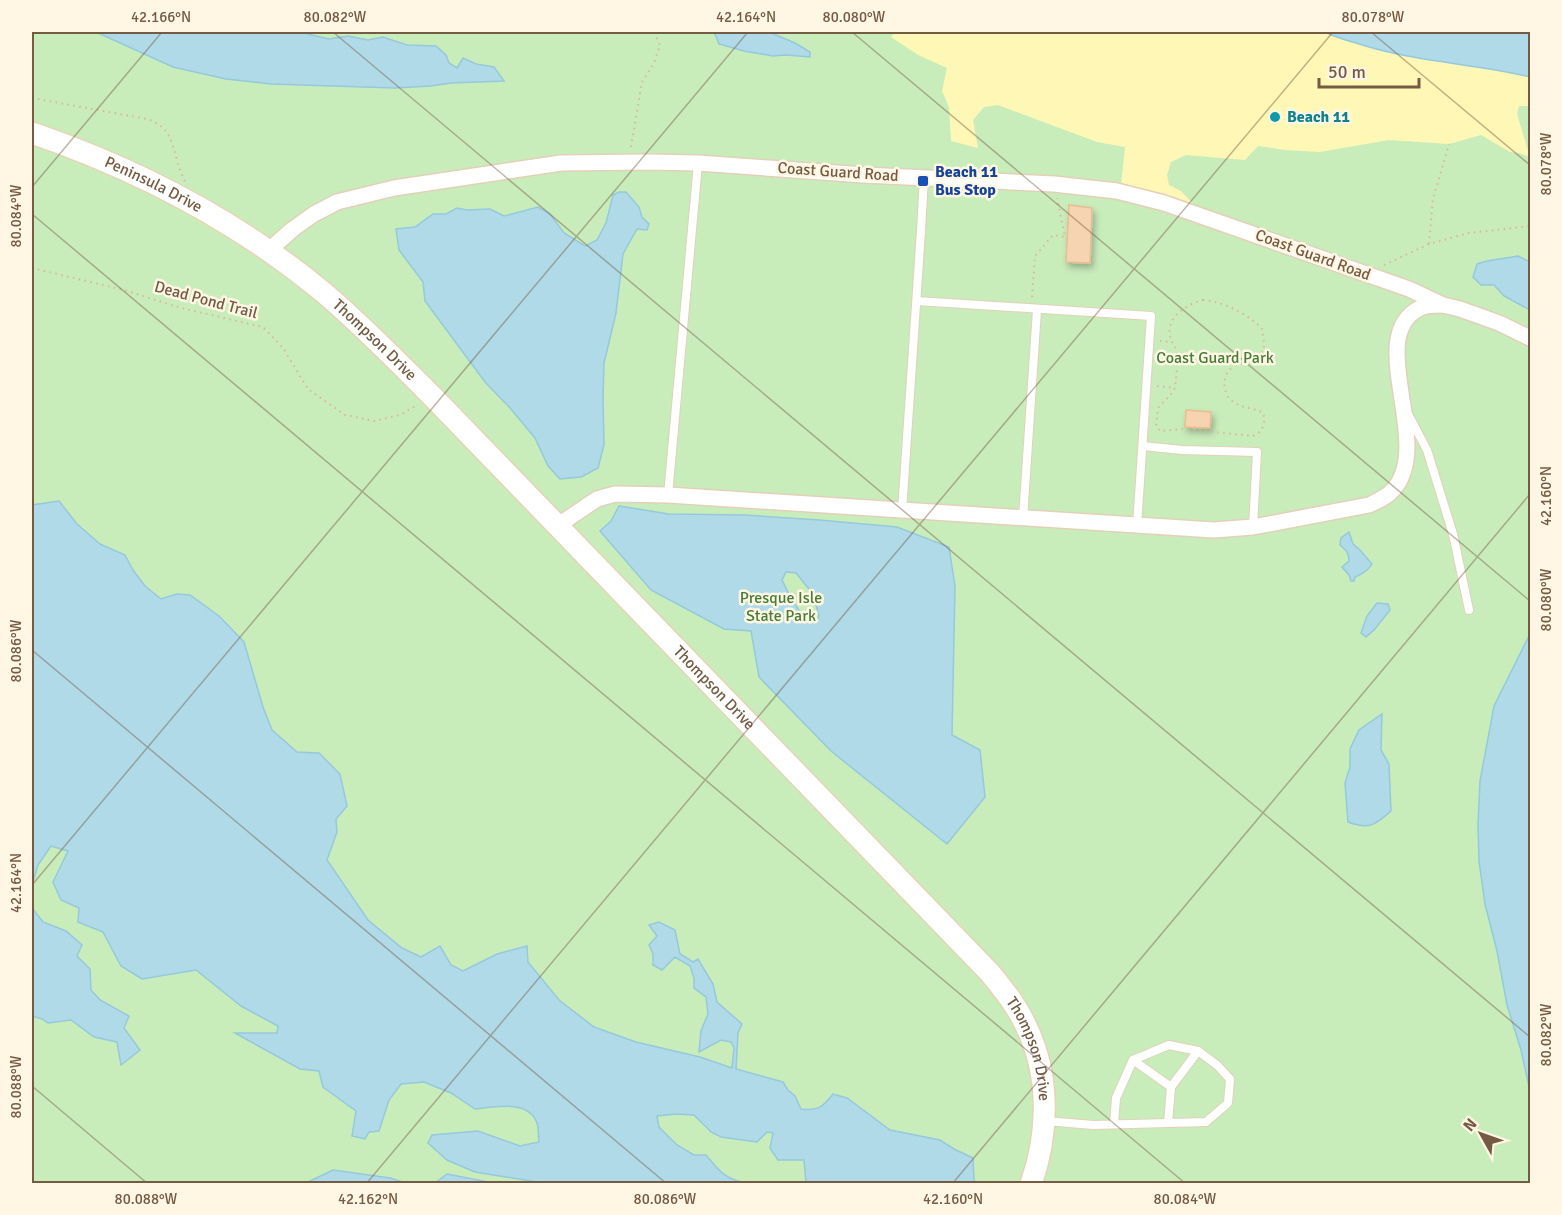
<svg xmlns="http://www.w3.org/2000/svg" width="1562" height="1215" font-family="Signika,sans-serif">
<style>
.green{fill:#c9ecbb}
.sand{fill:#fff7b5}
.water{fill:#b0dae8;stroke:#95c9db;stroke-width:1.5;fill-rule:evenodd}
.building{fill:#f6d4b2;stroke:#eabc91;stroke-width:1.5;filter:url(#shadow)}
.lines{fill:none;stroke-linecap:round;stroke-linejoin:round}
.lane-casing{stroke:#e2d1b8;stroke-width:10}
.street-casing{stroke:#e2d1b8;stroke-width:18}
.secondary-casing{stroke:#e8d3b6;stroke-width:24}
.path{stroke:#dab896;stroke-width:2;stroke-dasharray:1.5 4.5;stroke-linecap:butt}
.lane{stroke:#fff;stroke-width:8}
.street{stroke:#fff;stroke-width:15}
.secondary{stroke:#fff;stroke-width:21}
.ticks{fill:none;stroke:#755b44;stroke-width:1.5;stroke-opacity:0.45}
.culture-dot{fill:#0f9aa8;stroke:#fff7e4;stroke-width:2}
.transit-dot{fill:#1a4fb4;stroke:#fff7e4;stroke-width:2}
.labels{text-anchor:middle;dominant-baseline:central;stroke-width:5;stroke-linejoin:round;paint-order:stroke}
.culture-label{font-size:16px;font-weight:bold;fill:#0d838f;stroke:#fff7e4;text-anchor:start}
.street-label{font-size:16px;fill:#755b44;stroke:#fff7e4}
.transit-label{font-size:16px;font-weight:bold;fill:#164399;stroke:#fff7e4;text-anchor:start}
.park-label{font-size:16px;fill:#477c3a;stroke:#fff7e4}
.neatline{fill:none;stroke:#755b44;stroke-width:2}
.ticks-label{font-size:15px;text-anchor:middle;fill:#755b44}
</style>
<defs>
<filter id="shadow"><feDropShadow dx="2.5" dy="4.5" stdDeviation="3" flood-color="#0004"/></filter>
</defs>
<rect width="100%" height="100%" fill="#fef5dc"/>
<path class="green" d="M32,32H1325L1333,36L1530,77V1177L1525,1183H32Z"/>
<path class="sand" d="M895,32H1325C1335,37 1345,40 1356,43C1413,62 1473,63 1530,77V106H1519L1517,114L1530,157L1519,153L1510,152L1481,135L1449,144L1389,140L1320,152L1285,150L1258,146L1245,160L1186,155L1171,162L1167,175L1169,185L1181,191L1197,208L1121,185L1125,147L1097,142L998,105L984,107L973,120L978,148L951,141L949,107L942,91L947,68L918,55L891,37Z"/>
<g class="water">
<path d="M96,32H299L329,39L348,36L368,40L383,37L407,45L436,46L446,55L449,63L457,68L463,58L476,64L494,67L504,81L451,83L431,86L395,88L271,84L226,79L173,67Z"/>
<path d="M714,32H769L795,43L810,52V57L786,55L773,56L744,51L719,44Z"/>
<path d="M1325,32H1530V77C1473,63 1413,62 1356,43C1345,40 1335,37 1325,32Z"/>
<path d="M619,192H626L639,207L642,217L649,224L647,230L637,229L623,254L616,313L604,363L603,399L604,445L598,468L581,477L560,479L548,466L535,438L510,408L485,382L425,301L423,282L399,250L396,229L415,227L433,214H446L457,208L467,210L490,209L504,216L538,207L550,214L564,233L585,246L597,240L606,223L613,195Z"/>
<path d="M1518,256L1530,262V310L1504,296L1494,285H1481L1473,277L1477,264C1490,259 1504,259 1518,256Z"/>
<path d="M59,501L77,524L100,544L125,555L133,570L145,586L161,599L177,594L190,595L219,616L244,642L263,707L272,730L297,752L319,753L340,774L347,806L336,819L337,832L327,860L368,920L402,948L421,957L440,946L451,965L463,971L497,954L527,946L528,962L559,1000L594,1027L636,1042L700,1057L732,1068L734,1048L731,1042L721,1040L699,1052L701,1031L708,1014L706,997L694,988V978L690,966L675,957L662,970L653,965V954L649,945L657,936L649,925L659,922L675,930L680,954L693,962L698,959L713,984L717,1002L742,1024L738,1033L736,1069L783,1082L788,1090L795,1096L801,1109C818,1111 823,1107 833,1094L847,1098L890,1130L940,1140L954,1149L973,1158L974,1180L976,1183H806L804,1160H778L770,1148L773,1133L767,1132L757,1142L721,1137L711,1132L694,1115L676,1114L657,1116L659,1127L677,1145L694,1155H706C719,1171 725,1179 746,1183H543L475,1172L447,1160L428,1143L432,1135L478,1131L520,1146L539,1142C538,1137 539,1129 537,1123C529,1099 493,1107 475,1109L451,1093L424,1082L401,1084L389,1100L379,1131L369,1132L365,1139L352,1136L356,1111L323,1087L319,1071L300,1069L235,1033H277L278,1026L241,1006L196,970L142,979L121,966L103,932L78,922L79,908L61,900L53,882L68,851L51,846L38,865L32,885V505Z"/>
<path d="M619,506L669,514L745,515L819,520L897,527L949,547L955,586L952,735L980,750L985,797L947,844L831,751L759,677L751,631L724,629L651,590L600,531L611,521ZM786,572L796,573L813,594L819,616L815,623L805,619L792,600L782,580Z"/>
<path d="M1349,532L1353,544L1359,549L1372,564C1368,571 1363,574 1355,577L1354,581H1351L1349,575L1342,567L1349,561C1349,553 1346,550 1340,545L1341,538Z"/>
<path d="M1377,603L1388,604L1390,610L1374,630L1366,637L1361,633L1367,616Z"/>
<path d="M1530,634V1091L1521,1050L1507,1005L1497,951L1485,904L1479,861L1478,825L1480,781L1494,706Z"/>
<path d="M1382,714L1381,750L1389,764L1391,811C1375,825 1370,830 1348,822L1345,783L1350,767V749L1359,730Z"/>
<path d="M32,908L43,922L66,931L82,945L77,956L90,969L91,990L100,1000L129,1016L124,1028L140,1050L121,1065L117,1042L94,1037L71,1020L48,1023L42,1019L32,1016Z"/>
<path d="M333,1170L390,1178L406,1183H306Z"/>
<path d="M447,1174L493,1183H435Z"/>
</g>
<g class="building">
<path d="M1069,205L1092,208L1090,263L1066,262Z"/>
<path d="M1186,410L1211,412L1210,428L1185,427Z"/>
</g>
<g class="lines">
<defs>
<g id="lane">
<path d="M917,301L1151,316L1137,526"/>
<path d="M1408,414L1427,450L1453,534L1469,610"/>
<path d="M1143,446L1182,450L1257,452L1253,527"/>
<path d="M668,495L698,163"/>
<path d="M902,511L921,231L924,177"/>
<path d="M1023,518L1037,310"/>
<path d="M1133,1060L1171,1087"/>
<path d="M1046,1121L1093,1125L1206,1122L1228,1103L1230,1079L1217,1065L1198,1051L1169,1045L1133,1060L1116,1098L1114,1124"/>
<path d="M1168,1123L1171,1087L1198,1051"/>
</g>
<g id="street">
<path d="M268,251L293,229L314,214L337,202L394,188L561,163L648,162L698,163L864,175L1054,184L1117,191L1164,203L1409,289L1443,305L1460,309L1499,323L1530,338"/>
<path d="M557,526L597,499L615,494L668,495L1214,530L1253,527L1369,505C1378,501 1387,497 1393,490C1435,444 1363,336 1420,308C1427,305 1435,305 1443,305"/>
</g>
<g id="secondary">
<path id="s1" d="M32,133C137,169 237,221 323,292C361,324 396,360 432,396L990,973C1003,989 1017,1006 1026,1026C1050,1075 1049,1133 1031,1184"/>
</g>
</defs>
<use href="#lane" class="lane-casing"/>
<use href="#street" class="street-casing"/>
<use href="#secondary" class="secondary-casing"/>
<g class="path">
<path d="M32,98L147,119C171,127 171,141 178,163C179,169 182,175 185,181"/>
<path d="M631,147L642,82L654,63L660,45L654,32"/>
<path d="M1429,244L1433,199L1449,144"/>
<path d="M1384,265L1429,244L1469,233L1530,226"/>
<path d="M32,268L124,290L181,308L263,327L283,348L308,389L345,415L374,421L400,415L417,405"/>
<path d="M1032,297L1035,256L1053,235L1065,237L1057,198"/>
<path d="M1203,300C1222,301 1250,315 1262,329C1263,335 1266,346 1262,352C1255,364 1220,359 1225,389C1226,393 1228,398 1232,401C1240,408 1253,407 1263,413C1266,423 1263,432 1253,436L1184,429L1160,431L1156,426L1158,408L1173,392L1175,388C1176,377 1178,364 1177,353C1176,347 1171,342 1170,336C1166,316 1188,304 1203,300Z"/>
<path d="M1160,341L1172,342"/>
<path d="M1157,386L1175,388"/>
</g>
<use href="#lane" class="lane"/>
<use href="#street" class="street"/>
<use href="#secondary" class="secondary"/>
</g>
<path class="ticks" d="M333,32L1530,1037M852,32L1530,601M1371,32L1530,165M32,187L162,32M32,214L1186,1184M32,650L667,1184M32,885L748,32M32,1086L148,1184M366,1184L1333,32M952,1184L1530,494"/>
<circle class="culture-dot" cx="1275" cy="117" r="6"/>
<rect class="transit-dot" x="917" y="175" width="12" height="12" rx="3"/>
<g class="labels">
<g class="culture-label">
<text x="1287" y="117">Beach 11</text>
</g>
<g class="street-label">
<text transform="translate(838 172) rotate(4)">Coast Guard Road</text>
<text stroke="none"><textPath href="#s1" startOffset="132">Peninsula Drive</textPath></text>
<text transform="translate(1313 255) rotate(20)">Coast Guard Road</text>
<text transform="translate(206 300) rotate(15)">Dead Pond Trail</text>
<text stroke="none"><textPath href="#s1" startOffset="404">Thompson Drive</textPath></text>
<text stroke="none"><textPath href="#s1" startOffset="890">Thompson Drive</textPath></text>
<text stroke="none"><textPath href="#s1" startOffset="1374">Thompson Drive</textPath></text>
</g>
<g class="transit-label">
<text x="935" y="172">Beach 11<tspan x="935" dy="18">Bus Stop</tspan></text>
</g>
<g class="park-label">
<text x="1215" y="358">Coast Guard Park</text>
<text x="781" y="598">Presque Isle<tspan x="781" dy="18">State Park</tspan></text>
</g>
</g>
<rect width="1562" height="1215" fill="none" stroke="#fff7e4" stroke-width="66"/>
<g transform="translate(1481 1134) rotate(310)" stroke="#fff7e4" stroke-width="4.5" paint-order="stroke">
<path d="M0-4.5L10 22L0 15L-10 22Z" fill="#755b44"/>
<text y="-9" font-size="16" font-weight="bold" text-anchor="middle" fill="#755b44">N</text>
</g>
<path d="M1319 78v9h100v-9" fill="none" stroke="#755b44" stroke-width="3"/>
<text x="1328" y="78" font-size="18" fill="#755b44" stroke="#fff7e4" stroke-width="4.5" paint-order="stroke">50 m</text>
<rect x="33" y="33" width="1496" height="1149" class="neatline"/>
<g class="ticks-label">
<text x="161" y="22">42.166°N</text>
<text x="335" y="22">80.082°W</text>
<text x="746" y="22">42.164°N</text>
<text x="854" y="22">80.080°W</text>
<text x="1373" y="22">80.078°W</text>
<text transform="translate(1546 164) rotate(-90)" y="5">80.078°W</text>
<text transform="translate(16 216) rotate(-90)" y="5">80.084°W</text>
<text transform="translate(1546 496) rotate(-90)" y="5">42.160°N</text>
<text transform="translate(1546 600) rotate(-90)" y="5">80.080°W</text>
<text transform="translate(16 651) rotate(-90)" y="5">80.086°W</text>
<text transform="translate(16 883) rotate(-90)" y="5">42.164°N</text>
<text transform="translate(1546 1035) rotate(-90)" y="5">80.082°W</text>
<text transform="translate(16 1087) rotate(-90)" y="5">80.088°W</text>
<text x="146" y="1204">80.088°W</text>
<text x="368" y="1204">42.162°N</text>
<text x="665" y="1204">80.086°W</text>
<text x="953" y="1204">42.160°N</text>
<text x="1185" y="1204">80.084°W</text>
</g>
</svg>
